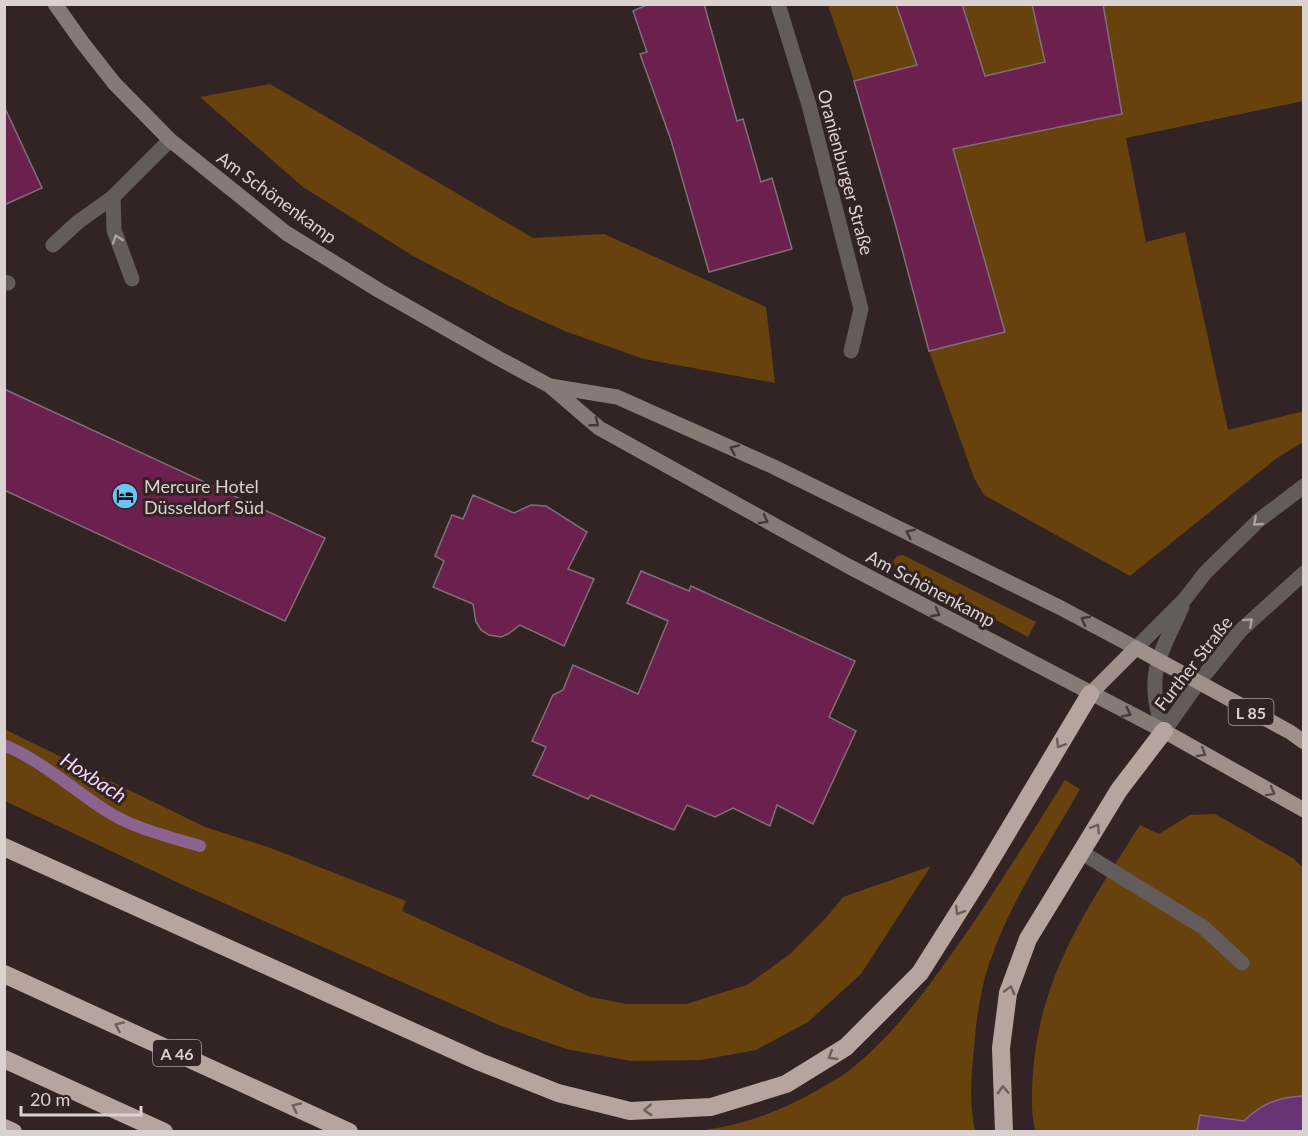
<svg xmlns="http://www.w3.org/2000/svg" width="1308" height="1136" font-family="Lato,sans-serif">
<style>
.green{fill:#67420c}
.water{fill:#693475;stroke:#8b6391;stroke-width:1.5}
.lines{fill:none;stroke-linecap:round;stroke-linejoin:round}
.stream{stroke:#8b6391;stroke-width:12}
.building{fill:#6c204d;stroke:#7f7077;stroke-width:1.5}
.service{stroke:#635c5a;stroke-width:15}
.minor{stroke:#635c5a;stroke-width:15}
.tertiary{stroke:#635c5a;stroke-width:15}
.secondary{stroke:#857a75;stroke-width:15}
.primary{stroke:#9f908b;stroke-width:15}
.motorway{stroke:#b6a59e;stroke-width:18}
.oneway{stroke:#aba2a1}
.oneway2{stroke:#473938}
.oneway3{stroke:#6d5e5b}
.oneway4{stroke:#584948}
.labels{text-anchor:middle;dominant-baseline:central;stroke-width:6;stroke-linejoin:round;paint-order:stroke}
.shield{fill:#322324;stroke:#a89d9d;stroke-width:1.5}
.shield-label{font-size:16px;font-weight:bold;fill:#dbd1d1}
.street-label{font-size:18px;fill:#dbd1d1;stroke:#322324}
.poi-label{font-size:18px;fill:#dbd1d1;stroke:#322324;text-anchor:start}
.water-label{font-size:20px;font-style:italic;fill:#f5d6fb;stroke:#322324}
</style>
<rect width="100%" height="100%" fill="#322324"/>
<g class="green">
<path d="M828,5H1303V101L1126,138L1146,242L1185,232L1228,430L1304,411L1303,442L1277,458L1130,576L984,495L974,478L929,351L1005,332L945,159L854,81Z"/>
<path d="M270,84L533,238L604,234L766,307L775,383L644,359L567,332L507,305L413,256L303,187L200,97Z"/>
<path d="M903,555L1036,622L1028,637L904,572L896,567L893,561L897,556Z"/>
<path d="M4,729L205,827L268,847L406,901L402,911L590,997L627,1004H686L747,985L790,954L825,919L843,897L931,866L861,974L808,1022L756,1050L701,1060L631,1061L566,1049L499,1025L183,885L5,801Z"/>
<path d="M1065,780L1080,789C1048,846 1010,902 989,964C980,991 976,1021 974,1049C971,1077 969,1104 975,1131H696C744,1126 787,1109 828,1084C836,1079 844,1075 851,1069C895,1033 923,994 955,949C994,894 1029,837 1065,780Z"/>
<path d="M1215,814L1294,859L1303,868V1131L1036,1132C1030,1113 1032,1091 1033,1072C1041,972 1088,907 1140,825L1159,834L1190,815Z"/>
</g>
<path class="water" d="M1303,1096V1131H1197L1200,1115L1244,1121C1261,1104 1278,1097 1303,1096Z"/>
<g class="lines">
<path class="stream" d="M4,745C42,761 71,788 105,810C132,828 169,837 200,846"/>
</g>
<g class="building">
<path d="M649,4H704L737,121L743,119L761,182L772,178L792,249L709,272L671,140L640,54L647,52L633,11Z"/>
<path d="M896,4H962L985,76L1045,62L1032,4H1103L1122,114L953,149L1005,332L929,351L895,223L854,81L917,65Z"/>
<path d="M4,106L42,188L4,205Z"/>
<path d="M4,389L325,538L285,621L4,490Z"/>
<path d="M473,495L514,513L531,505L546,506L587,532L568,569L594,579L564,646L520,625L508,634L501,637L489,635L481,630L476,622L473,604L433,587L444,561L435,556L452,515L463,519Z"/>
<path d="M641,571L689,591L691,586L855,661L829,717L856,731L813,824L777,805L770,826L733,808L715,817L687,805L674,830L591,795L588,799L533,775L546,747L532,741L553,695L563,690L573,665L638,694L668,621L627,603Z"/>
</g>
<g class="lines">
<g class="service">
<path d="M113,197L114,230L132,279"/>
<path d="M53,245L78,222L113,197L170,140"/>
<path d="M4,282L8,283"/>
<path d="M1081,852L1203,927L1242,963"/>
</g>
<path class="minor" d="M778,4L809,105L861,309L851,351"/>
<g class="tertiary">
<path d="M1136,648L1185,599L1205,573L1258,521L1304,486"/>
<path d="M1164,731L1198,683L1240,631L1304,573"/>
<path d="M1164,731C1144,676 1159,657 1182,607"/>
</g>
<g class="secondary">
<path d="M55,4L82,42L114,83L170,140L286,233L380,291L498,358L550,386L599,428L848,566L1164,731"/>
<path d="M550,386L617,397L774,467L1061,608L1136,648"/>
</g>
<g class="primary">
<path d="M1090,694L1136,648L1290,732L1304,742"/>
<path d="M1164,731L1304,810"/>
</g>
<g class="motorway">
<path d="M4,847L480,1062L558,1093L630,1111L711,1107L786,1084L846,1047L920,973L980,878L1090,694"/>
<path d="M4,974L349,1132"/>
<path d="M4,1059L164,1132"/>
<path d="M4,1128L13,1132"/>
<path d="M1004,1132L1001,1048L1008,993L1028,939L1119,790L1164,731"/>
</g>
</g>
<defs><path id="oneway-chevron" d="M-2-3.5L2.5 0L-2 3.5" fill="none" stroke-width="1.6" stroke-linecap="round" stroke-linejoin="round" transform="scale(1.5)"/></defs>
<g class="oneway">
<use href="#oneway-chevron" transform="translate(117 239) rotate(-109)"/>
<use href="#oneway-chevron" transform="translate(1257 522) rotate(139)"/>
<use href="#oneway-chevron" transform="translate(1249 622) rotate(-42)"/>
</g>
<g class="oneway2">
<use href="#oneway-chevron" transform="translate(595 423) rotate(38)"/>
<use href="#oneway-chevron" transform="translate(734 449) rotate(-156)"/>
<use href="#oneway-chevron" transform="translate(764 520) rotate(29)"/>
<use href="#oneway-chevron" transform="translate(910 533) rotate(-154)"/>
<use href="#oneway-chevron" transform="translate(936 613) rotate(28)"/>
<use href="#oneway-chevron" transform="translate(1085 620) rotate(-152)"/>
<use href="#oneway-chevron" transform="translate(1127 713) rotate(27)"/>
</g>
<g class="oneway3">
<use href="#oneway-chevron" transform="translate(1060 744) rotate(121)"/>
<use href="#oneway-chevron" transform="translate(1096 828) rotate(-58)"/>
<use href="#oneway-chevron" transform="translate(959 911) rotate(122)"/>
<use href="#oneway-chevron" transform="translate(1010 990) rotate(-75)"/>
<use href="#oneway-chevron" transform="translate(119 1026) rotate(-156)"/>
<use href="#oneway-chevron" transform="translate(832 1056) rotate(149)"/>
<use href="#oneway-chevron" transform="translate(1003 1090) rotate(-92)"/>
<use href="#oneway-chevron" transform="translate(296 1107) rotate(-155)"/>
<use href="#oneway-chevron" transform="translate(648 1110) rotate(177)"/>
</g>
<g class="oneway4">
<use href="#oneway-chevron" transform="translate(1202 753) rotate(30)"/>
<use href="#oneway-chevron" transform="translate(1271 792) rotate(29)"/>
</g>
<defs>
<symbol id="hotel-disc" viewBox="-11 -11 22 22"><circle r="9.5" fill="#6fc2f4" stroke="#322324"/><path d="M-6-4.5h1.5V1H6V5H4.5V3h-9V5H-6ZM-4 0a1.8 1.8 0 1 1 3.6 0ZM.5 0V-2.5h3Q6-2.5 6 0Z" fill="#111"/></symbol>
</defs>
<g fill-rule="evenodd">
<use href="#hotel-disc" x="110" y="481" width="30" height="30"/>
</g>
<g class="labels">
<g class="shield">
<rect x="1228.5" y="699" width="45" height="26" rx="4.5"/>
<rect x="153" y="1040" width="48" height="26" rx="4.5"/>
</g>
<g class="shield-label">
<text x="1251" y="712">L 85</text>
<text x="177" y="1053">A 46</text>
</g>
<g class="street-label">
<text transform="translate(846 172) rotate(75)">Oranienburger Straße</text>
<text transform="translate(277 197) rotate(36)">Am Schönenkamp</text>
<text transform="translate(931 588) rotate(28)">Am Schönenkamp</text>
<text transform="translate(1193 663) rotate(-52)">Further Straße</text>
</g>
<g class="poi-label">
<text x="144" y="486">Mercure Hotel<tspan x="144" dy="21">Düsseldorf Süd</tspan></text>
</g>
<g class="water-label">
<text transform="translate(94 777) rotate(33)">Hoxbach</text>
</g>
</g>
<rect width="1308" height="1136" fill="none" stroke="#dbd1d1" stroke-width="12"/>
<path d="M21 1106v9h120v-9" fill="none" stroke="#dbd1d1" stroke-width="3"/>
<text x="30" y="1106" font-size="18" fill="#dbd1d1" stroke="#322324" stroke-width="4.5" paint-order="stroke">20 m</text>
</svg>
